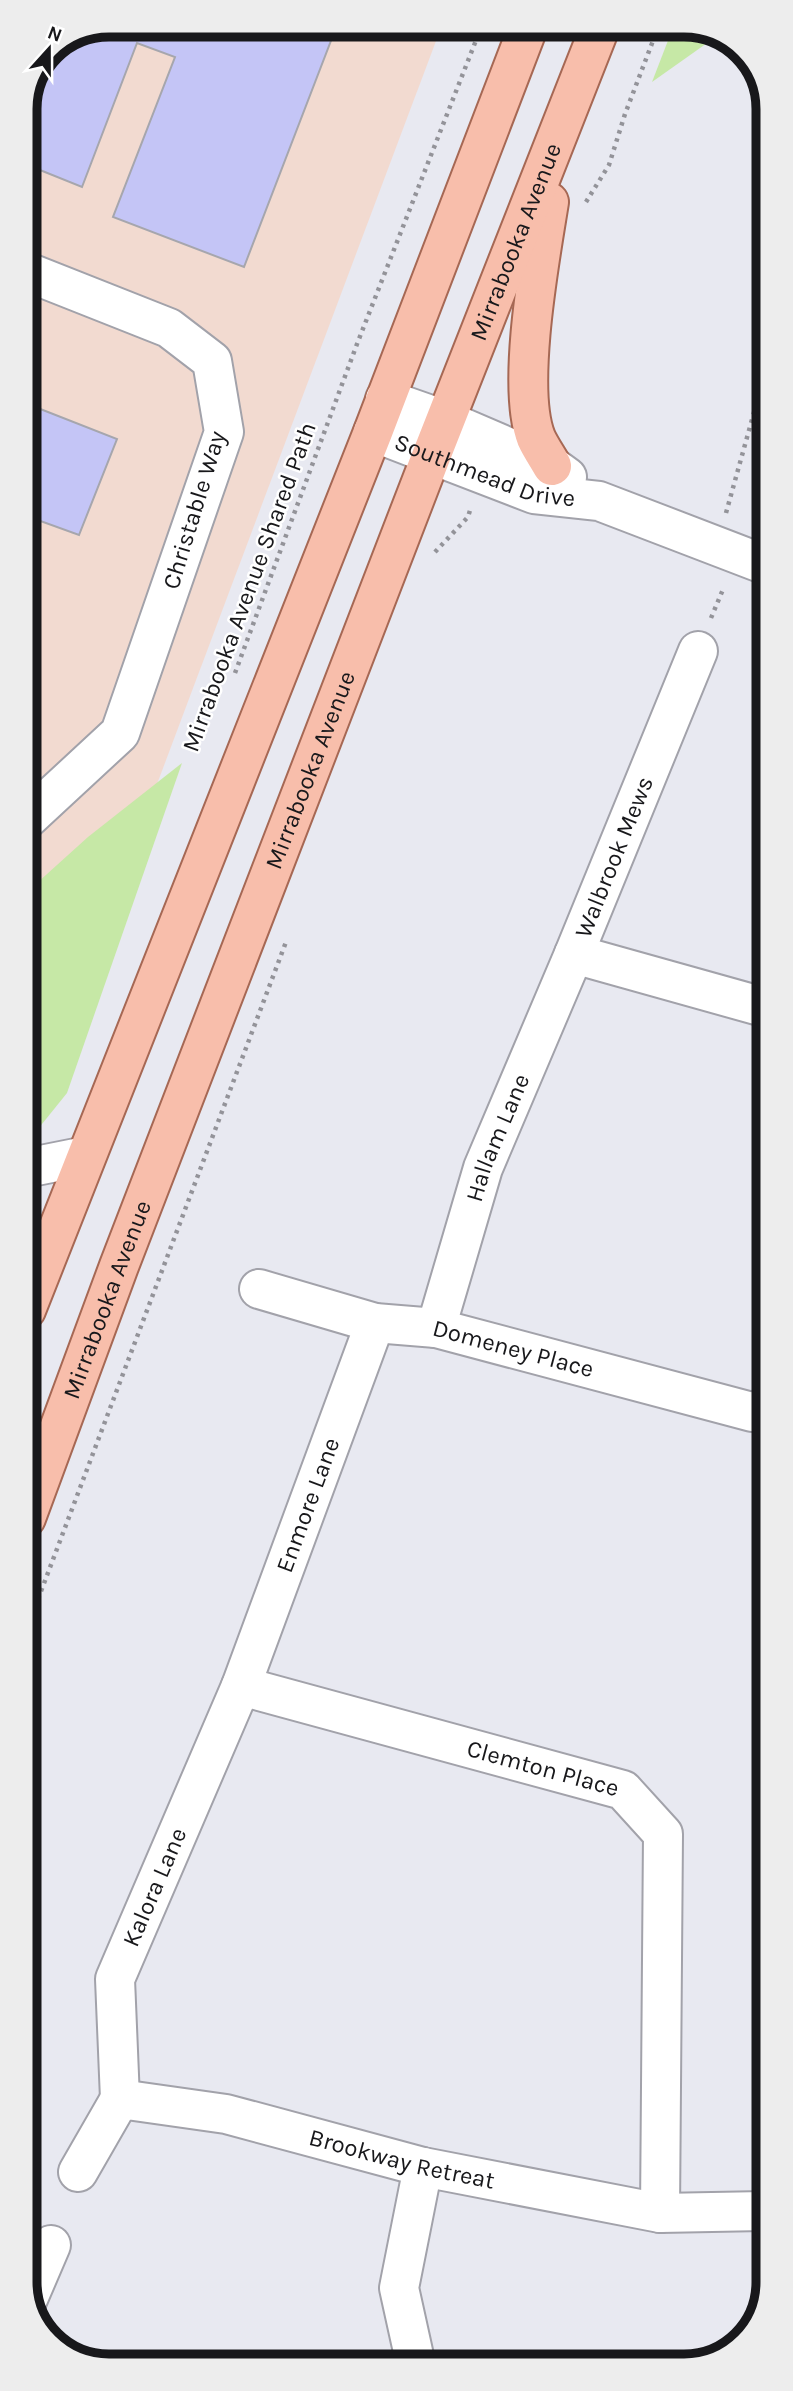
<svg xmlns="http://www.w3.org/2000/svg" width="793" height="2391" font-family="Karla,sans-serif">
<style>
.industrial{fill:#f2dad0}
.green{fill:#c6e8a6}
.building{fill:#c4c5f6;stroke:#a6a6ad;stroke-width:2}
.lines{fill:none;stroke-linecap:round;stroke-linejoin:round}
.minor-casing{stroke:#a2a2aa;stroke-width:42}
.major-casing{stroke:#a66854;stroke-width:42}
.path{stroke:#939399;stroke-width:4.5;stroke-dasharray:3.5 5;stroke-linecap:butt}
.minor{stroke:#fff;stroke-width:38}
.major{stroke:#f8beab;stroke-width:38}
.labels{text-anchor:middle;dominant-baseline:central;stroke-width:5;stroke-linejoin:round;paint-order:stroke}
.street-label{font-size:24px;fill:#18181b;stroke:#fff}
.rim{fill:none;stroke:#18181b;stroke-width:9}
</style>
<rect width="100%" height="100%" fill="#e8e9f1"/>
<path class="industrial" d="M109,25H442L26,1133L25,104L49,49Z"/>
<g class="green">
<path d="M674,25H690L717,36L652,82Z"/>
<path d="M182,763L67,1093L38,1129L26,1131V893L88,837Z"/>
</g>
<g class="building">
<path d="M109,24L337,25L244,267L113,217L175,57L137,43L82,187L25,164V104L49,49Z"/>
<path d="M25,403L117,439L79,535L35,519L25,544Z"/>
</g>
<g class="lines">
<defs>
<g id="minor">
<path d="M25,271L169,328L212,361L224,432L120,733L26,820"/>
<path d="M385,399L445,420L552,466L567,477"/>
<path id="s1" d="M373,432L534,494L599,501L766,565"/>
<path d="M698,651L574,954L767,1008"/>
<path d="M26,1168L86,1156"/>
<path id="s2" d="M259,1289L375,1323L436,1328L752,1412L767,1407"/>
<path id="s3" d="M436,1328L483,1168L574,954"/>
<path id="s4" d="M241,1686L623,1790L663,1834L660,2213"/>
<path id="s5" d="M120,2099L115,1979L241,1686L375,1323"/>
<path id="s6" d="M78,2172L120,2099L226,2114L423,2167L660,2213L768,2211"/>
<path d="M27,2301L51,2245"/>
<path d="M416,2365L399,2288L423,2167"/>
</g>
<g id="major">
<path d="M549,202C540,258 516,387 536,438C540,447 547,457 552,466"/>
<path d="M26,1310L373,432L529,25"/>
<path id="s7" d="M26,1518L119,1266L432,454L601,25"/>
</g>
</defs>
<use href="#minor" class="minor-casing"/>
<use href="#major" class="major-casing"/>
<g class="path">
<path d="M586,202L609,165L625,114L659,25"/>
<path d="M726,513L766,369"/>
<path d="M435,552L468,517L471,507"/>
<path d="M711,618L724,587"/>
<path d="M235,673L357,344L482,25"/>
<path d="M26,1631L286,942"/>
</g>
<use href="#minor" class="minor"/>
<use href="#major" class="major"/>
</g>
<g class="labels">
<g class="street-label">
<text stroke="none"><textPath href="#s7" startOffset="1367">Mirrabooka Avenue</textPath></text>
<text stroke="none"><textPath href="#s1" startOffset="119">Southmead Drive</textPath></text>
<text transform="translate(194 510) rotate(-73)">Christable Way</text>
<text transform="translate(249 587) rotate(-70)">Mirrabooka Avenue Shared Path</text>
<text stroke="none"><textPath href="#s7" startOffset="800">Mirrabooka Avenue</textPath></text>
<text transform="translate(614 857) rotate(-68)">Walbrook Mews</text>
<text stroke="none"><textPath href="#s3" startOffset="200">Hallam Lane</textPath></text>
<text stroke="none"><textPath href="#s7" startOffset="233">Mirrabooka Avenue</textPath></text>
<text stroke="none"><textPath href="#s2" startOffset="262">Domeney Place</textPath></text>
<text stroke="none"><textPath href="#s5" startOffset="632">Enmore Lane</textPath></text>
<text stroke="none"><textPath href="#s4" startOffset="313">Clemton Place</textPath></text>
<text stroke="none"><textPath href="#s5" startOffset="220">Kalora Lane</textPath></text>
<text stroke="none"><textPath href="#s6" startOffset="373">Brookway Retreat</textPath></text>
</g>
</g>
<path d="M0 0H793V2391H0ZM109 37H684A72 72 0 0 1 756 109V2282A72 72 0 0 1 684 2354H109A72 72 0 0 1 37 2282V109A72 72 0 0 1 109 37Z" fill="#ededed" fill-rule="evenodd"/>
<path class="rim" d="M109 37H684A72 72 0 0 1 756 109V2282A72 72 0 0 1 684 2354H109A72 72 0 0 1 37 2282V109A72 72 0 0 1 109 37Z"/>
<g transform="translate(49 49) rotate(21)" stroke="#ffffff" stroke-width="5" paint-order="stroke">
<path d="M0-5L12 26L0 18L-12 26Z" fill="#18181b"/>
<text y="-10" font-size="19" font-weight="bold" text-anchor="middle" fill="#18181b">N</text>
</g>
</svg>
